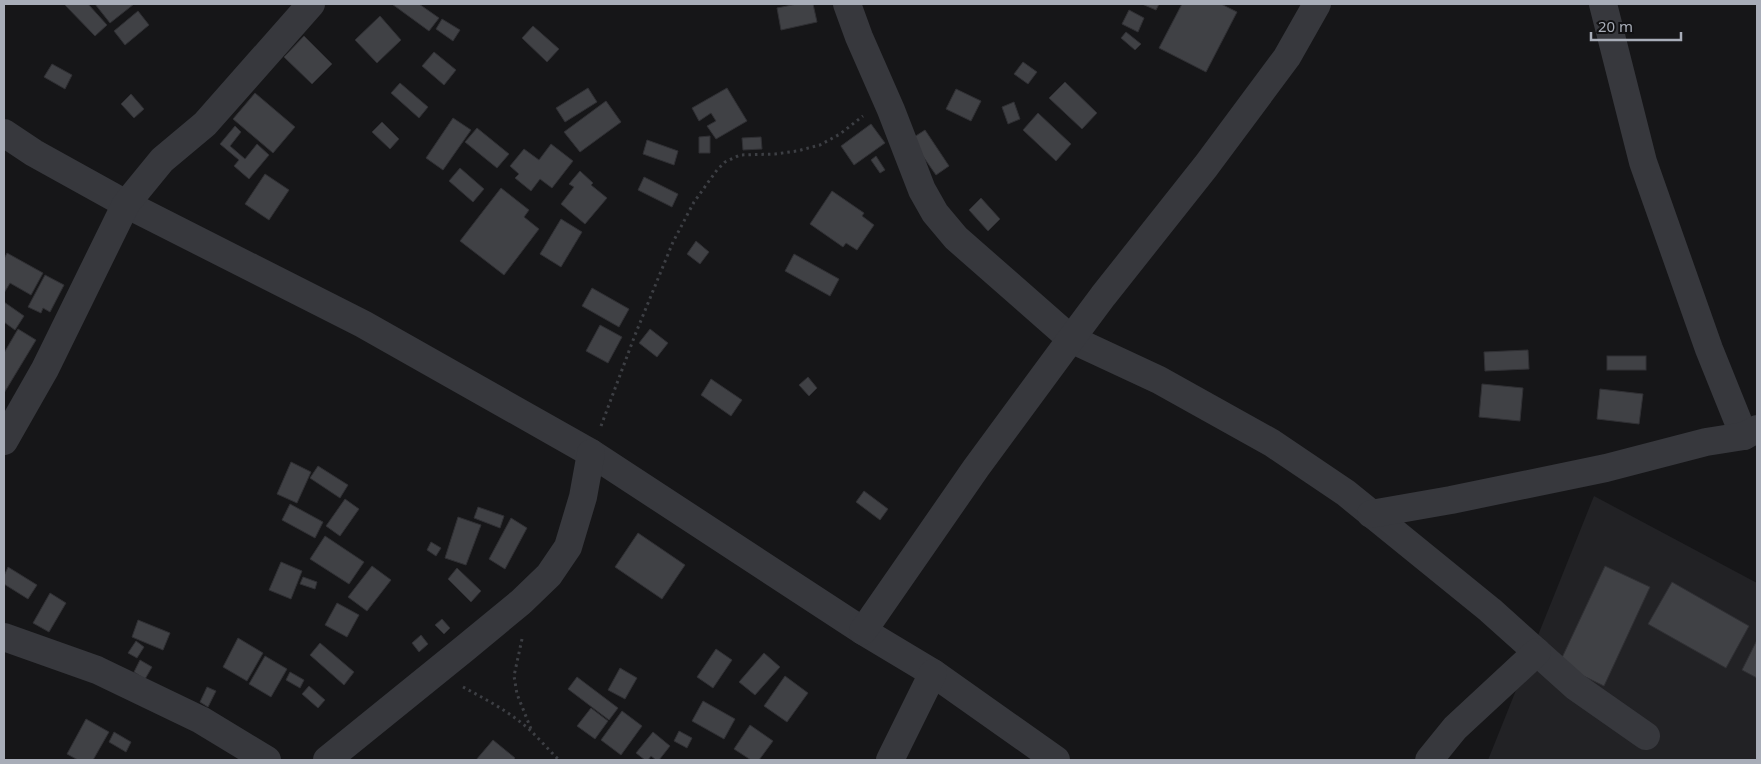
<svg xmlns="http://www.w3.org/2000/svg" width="1761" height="764" font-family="'Noto Sans',sans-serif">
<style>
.built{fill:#222225}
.building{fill:#404145;stroke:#303034}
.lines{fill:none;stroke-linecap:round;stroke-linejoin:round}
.path{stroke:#3d3f44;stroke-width:3;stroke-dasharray:2.5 4;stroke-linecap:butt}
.minor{stroke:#37383d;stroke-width:28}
</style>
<rect width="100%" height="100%" fill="#161618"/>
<path class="built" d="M1594,496L1757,583V760H1488Z"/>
<g class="building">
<path d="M64,4H88L107,25L95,36Z"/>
<path d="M95,4H134L110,23Z"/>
<path d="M392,4H419L439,18L429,31Z"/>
<path d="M797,4H813L817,22L781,30L777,8Z"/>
<path d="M1142,4H1159L1156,10Z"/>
<path d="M1182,4H1221L1237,12L1206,72L1159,48Z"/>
<path d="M1129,10L1144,18L1138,32L1122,24Z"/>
<path d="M138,11L149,25L125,45L114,31Z"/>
<path d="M380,16L401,40L377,63L355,40Z"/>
<path d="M442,19L460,30L453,41L436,29Z"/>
<path d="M533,26L559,49L547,62L522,38Z"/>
<path d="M1126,32L1141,44L1135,50L1121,38Z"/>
<path d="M304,36L332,64L312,84L284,57Z"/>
<path d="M434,52L456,70L444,85L422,66Z"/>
<path d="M1023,62L1037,72L1028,84L1014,74Z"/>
<path d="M52,64L72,75L65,89L44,77Z"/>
<path d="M1065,82L1097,113L1082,129L1049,98Z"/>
<path d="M400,83L428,107L419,118L391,93Z"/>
<path d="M588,88L597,102L565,122L556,108Z"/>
<path d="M727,88L747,121L716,139L707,126L716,121L711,113L699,121L692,108Z"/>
<path d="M956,89L981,101L971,121L946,109Z"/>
<path d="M255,93L295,127L273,153L233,119Z"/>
<path d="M131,94L144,109L134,118L121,104Z"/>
<path d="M606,101L621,122L580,152L564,132Z"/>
<path d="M1014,102L1020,119L1008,124L1002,107Z"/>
<path d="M1038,113L1071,144L1056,161L1023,130Z"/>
<path d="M453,118L471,130L443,170L426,158Z"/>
<path d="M382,122L399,139L390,149L372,132Z"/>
<path d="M871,124L885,143L854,165L841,146Z"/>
<path d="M235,126L241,132L230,146L245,159L257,144L269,155L249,179L234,166L239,160L220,144Z"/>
<path d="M477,128L509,154L497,168L465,142Z"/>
<path d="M925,130L949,166L936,175L911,139Z"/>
<path d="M710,136V153H699V137Z"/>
<path d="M761,137L762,149L743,150L742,138Z"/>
<path d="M647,140L678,151L674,165L643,154Z"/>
<path d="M551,144L573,161L552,188L540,179L531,191L515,178L519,174L510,166L524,149L539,160Z"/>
<path d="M876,156L885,170L880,173L871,160Z"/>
<path d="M460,168L484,189L473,202L449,181Z"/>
<path d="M580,171L593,183L591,185L607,198L585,224L561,204L574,187L569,184Z"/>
<path d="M265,174L289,190L269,220L245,204Z"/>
<path d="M644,177L678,194L672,207L638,190Z"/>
<path d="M501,188L529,210L524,217L539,229L504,275L460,241Z"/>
<path d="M832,191L864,213L862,216L874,225L857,250L846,243L843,247L810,224Z"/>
<path d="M981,198L1000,219L988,231L969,210Z"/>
<path d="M561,219L582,232L561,267L540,254Z"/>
<path d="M696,241L709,252L700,264L687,254Z"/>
<path d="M7,253L43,273L31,295L10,283L4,293V259Z"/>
<path d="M794,254L839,279L830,296L785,271Z"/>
<path d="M45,275L64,285L50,312L43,308L41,313L28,307Z"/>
<path d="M592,288L629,309L619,327L582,306Z"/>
<path d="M4,302L24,316L15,330L4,322Z"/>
<path d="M600,325L622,337L608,363L586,351Z"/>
<path d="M18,329L36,340L4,393V353Z"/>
<path d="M650,329L668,343L657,357L639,343Z"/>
<path d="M1528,350L1529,369L1485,371L1484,352Z"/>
<rect x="1607" y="356" width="39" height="14"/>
<path d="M808,377L817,388L809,396L799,385Z"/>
<path d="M711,379L742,400L731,416L701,395Z"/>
<path d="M1482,384L1523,388L1520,421L1479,417Z"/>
<path d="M1600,389L1643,394L1639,424L1597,419Z"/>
<path d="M291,462L311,472L297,503L277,494Z"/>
<path d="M318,466L348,485L340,498L310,478Z"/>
<path d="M864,491L888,509L880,520L856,502Z"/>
<path d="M345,499L359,509L340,536L326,526Z"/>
<path d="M290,504L323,522L315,538L282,520Z"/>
<path d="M478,507L504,516L500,528L474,518Z"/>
<path d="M458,517L481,525L466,565L445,558Z"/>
<path d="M511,518L527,528L505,569L489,559Z"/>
<path d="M638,533L685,565L662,599L615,567Z"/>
<path d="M325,536L364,562L349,584L310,559Z"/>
<path d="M431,542L441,548L436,556L427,550Z"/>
<path d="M281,562L302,571L291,599L269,590Z"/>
<path d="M372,566L391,580L367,611L348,597Z"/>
<path d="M1605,566L1650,587L1604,686L1559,664Z"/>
<path d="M8,567L37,585L28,599L4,584V576Z"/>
<path d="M457,568L481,591L471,602L448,579Z"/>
<path d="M303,577L317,582L315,589L300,584Z"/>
<path d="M1672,582L1749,626L1726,668L1648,624Z"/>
<path d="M50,593L66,603L49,632L33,623Z"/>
<path d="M337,603L359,615L347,637L325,625Z"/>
<path d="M442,619L450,628L444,634L435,625Z"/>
<path d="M138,620L170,633L163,650L132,637Z"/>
<path d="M421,635L428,644L419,652L412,643Z"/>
<path d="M238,638L263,653L247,681L223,667Z"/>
<path d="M1757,640V678L1742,670Z"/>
<path d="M136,641L144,647L137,658L128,653Z"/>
<path d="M320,643L354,672L344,685L310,655Z"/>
<path d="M716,649L732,660L713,688L697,677Z"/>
<path d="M764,653L780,667L755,695L739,682Z"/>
<path d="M265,656L287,669L271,697L249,684Z"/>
<path d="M140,660L152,667L145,679L134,672Z"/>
<path d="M620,668L637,678L625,699L608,690Z"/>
<path d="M290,672L304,680L300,688L286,680Z"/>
<path d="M785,676L808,693L787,722L764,706Z"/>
<path d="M577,677L618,708L609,720L568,689Z"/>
<path d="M309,686L325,700L318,708L302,694Z"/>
<path d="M207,687L216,691L208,707L200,702Z"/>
<path d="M703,701L735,719L724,739L692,721Z"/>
<path d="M591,708L608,721L595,739L577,726Z"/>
<path d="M622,711L642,726L621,755L601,740Z"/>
<path d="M86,719L109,732L93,760H78L67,754Z"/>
<path d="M750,725L773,741L759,760H751L734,749Z"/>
<path d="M679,731L692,738L687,748L674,741Z"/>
<path d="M114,732L131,742L126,752L109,742Z"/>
<path d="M653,732L670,746L659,760H656L651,756L648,760H645L636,753Z"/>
<path d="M493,740L515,758L513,760H476Z"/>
</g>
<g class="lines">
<g class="path">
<path d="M601,426L635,335L673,242L694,202L717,170L725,162L740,155L775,154L797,151L820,145L840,134L863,116"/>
<path d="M522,639L514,676L517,694L531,729"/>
<path d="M463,687C487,700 512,713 532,732C541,741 550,751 559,760"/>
</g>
<g class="minor">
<path d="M847,4L859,37L891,110L922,190L935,213L956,238L1071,339L1159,380L1272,443L1346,493L1490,610L1576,687L1646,736"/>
<path d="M1603,4L1643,162L1709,349L1744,436"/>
<path d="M4,133L34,153L126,204L363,324L591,453L863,631L933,673L1056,760"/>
<path d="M4,441L45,369L126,204L162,160L205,124L311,4"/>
<path d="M1371,514L1451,500L1606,468L1706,442L1744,436L1757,429"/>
<path d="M863,631L976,468L1071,339L1103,296L1206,166L1287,57L1317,4"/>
<path d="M4,637L97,670L201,720L267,760"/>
<path d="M327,760L464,649L521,602L549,575L568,547L583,497L591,453"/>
<path d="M890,760L933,673"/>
<path d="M1429,760L1455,728L1537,652"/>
</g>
</g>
<rect width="1761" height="764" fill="none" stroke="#a8adb8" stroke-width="10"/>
<path d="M1591 32v8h90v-8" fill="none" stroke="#a8adb8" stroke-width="2.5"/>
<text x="1598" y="32" font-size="15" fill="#a8adb8" stroke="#111113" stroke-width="4" paint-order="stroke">20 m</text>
</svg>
